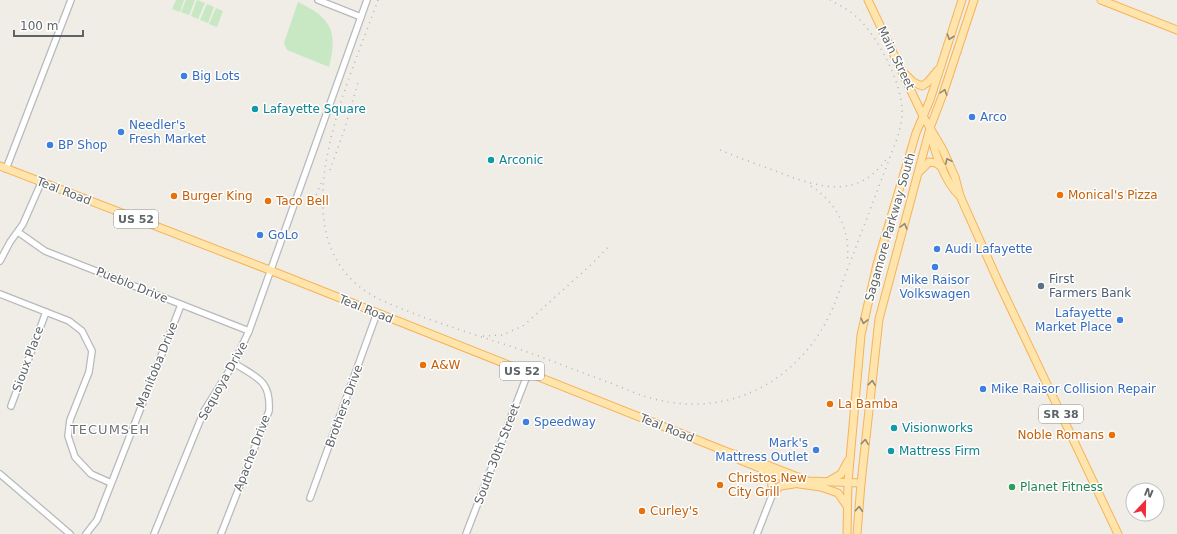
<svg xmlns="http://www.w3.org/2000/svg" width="1177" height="534" font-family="'DejaVu Sans',sans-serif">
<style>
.green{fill:#c7e8c2}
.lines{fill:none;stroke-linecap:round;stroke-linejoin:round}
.minor-casing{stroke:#b6b9bd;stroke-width:8}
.major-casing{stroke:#f6b359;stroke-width:9}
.minor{stroke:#fff;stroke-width:5.5}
.major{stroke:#ffe5ac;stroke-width:7}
.rail{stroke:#b4b5b6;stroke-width:1.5;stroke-dasharray:1 5;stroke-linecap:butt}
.oneway{stroke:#8e8a7b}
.shop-dot{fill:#3f7fe0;stroke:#fff;stroke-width:1.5}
.culture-dot{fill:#0f9aa8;stroke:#fff;stroke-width:1.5}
.food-dot{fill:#e8710a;stroke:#fff;stroke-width:1.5}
.service-dot{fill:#5c6f8a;stroke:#fff;stroke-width:1.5}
.leisure-dot{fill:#2e9e5b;stroke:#fff;stroke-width:1.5}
.labels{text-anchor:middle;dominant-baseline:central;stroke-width:3;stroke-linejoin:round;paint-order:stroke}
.shield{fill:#fff;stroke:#8e9294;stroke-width:1}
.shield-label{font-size:11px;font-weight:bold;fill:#5d6366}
.street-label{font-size:12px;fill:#5d6366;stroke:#fff}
.shop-label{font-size:12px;fill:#366cbe;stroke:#fff;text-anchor:start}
.culture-label{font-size:12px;fill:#0d838f;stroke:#fff;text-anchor:start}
.food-label{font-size:12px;fill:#c56008;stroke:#fff;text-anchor:start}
.service-label{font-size:12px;fill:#4e5e75;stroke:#fff;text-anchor:start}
.leisure-label{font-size:12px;fill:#27864d;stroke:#fff;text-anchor:start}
.neighbourhood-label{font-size:13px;letter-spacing:1px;fill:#6e7578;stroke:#fff}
</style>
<rect width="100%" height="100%" fill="#f0ece6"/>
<g class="green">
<path d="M176,0H184L180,12L172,9Z"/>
<path d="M186,0H195L189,15L181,12Z"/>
<path d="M197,0L205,3L198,19L191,16Z"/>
<path d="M298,2C331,18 338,31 329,67L287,50L284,43Z"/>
<path d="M207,4L214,7L208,23L200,20Z"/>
<path d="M216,8L223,11L217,27L209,24Z"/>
</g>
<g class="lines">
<defs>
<g id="minor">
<path d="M318,0L361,17"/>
<path d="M6,169L71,0"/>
<path d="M18,232L45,251L249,331"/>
<path d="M0,261L10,242L23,224L41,183"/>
<path d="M0,294L69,321L82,331L92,351L89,372L70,420L68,436L75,457L91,474L111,483"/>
<path d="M11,406L46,312"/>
<path d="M0,474L70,534"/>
<path d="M310,498L377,313"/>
<path d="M86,534L97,520L181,305"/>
<path d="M154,534L204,411L234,363L249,331L367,0"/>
<path d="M221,534L269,411C271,380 257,378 234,363"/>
<path d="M466,534L528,373"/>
<path d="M757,534L773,493"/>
</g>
<g id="major">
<path d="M868,0L923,116L943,150L955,177L960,196L998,281L1118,534"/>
<path d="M1101,0L1177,30"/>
<path d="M905,74L913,82L922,86L928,82L938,70"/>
<path d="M931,134C934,152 946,184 960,196"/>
<path d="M0,166L272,271L730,453L757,461L808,481L861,483"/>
<path d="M920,171L929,162L936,163L942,167"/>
<path d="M740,460L799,484L821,487"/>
<path d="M763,471L771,480L773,493"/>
<path d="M829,481L841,474L848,461"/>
<path d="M821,487L838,493L847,506"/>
<path d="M773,493L780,486L794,484"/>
<path d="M847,534L848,482L861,335L877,264L916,133L930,100L962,0"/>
<path d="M857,534L861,483L879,319L930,128L943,94L974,0"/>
</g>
</defs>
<use href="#minor" class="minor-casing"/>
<use href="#major" class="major-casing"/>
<use href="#minor" class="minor"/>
<use href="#major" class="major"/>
<g class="rail">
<path d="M378,0C349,83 269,244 379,299C429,322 482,336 533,354C560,364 586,374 613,384C628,390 643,397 658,400C735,418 805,376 834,305L898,136C900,127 903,118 902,109C901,82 878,37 858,18C850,11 840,5 830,0"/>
<path d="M720,150C739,158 759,165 778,172C817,187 858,201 887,158"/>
<path d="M330,170L344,131L358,82"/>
<path d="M811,186C838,204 851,231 847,263"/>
<path d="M312,206L321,183"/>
<path d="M483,336L502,335L523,326L593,263L610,245"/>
</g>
</g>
<defs><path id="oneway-chevron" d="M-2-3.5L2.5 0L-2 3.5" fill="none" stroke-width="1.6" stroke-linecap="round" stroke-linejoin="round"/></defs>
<g class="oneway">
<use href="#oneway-chevron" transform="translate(950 37) rotate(109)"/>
<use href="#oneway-chevron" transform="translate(944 92) rotate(-72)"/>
<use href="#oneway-chevron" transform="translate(948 161) rotate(-115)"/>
<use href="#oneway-chevron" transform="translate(904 226) rotate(-75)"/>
<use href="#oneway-chevron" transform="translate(864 321) rotate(103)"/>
<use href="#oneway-chevron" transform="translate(872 383) rotate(-84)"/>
<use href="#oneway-chevron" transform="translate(865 442) rotate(-84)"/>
<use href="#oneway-chevron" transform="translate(859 509) rotate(-86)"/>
</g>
<g class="shop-dot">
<circle cx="184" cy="76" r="4"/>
<circle cx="972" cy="117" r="4"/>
<circle cx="121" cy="132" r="4"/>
<circle cx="50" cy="145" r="4"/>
<circle cx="260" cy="235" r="4"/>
<circle cx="937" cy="249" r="4"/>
<circle cx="935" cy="267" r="4"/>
<circle cx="1120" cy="320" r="4"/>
<circle cx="983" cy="389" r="4"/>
<circle cx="526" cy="422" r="4"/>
<circle cx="816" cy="450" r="4"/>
</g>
<g class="culture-dot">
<circle cx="255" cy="109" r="4"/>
<circle cx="491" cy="160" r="4"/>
<circle cx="894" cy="428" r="4"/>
<circle cx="891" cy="451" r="4"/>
</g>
<g class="food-dot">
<circle cx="1060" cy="195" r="4"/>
<circle cx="174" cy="196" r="4"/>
<circle cx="268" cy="201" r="4"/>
<circle cx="423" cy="365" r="4"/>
<circle cx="830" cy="404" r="4"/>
<circle cx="1112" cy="435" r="4"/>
<circle cx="720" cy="485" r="4"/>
<circle cx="642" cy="511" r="4"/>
</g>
<circle class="service-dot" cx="1041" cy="286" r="4"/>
<circle class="leisure-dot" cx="1012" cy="487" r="4"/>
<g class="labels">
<g class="shield">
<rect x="114" y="210" width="44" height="18" rx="3"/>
<rect x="500" y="362" width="44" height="18" rx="3"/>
<rect x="1039" y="405" width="44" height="18" rx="3"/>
</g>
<g class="shield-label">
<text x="136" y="219">US 52</text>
<text x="522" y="371">US 52</text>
<text x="1061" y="414">SR 38</text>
</g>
<g class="street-label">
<text transform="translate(896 58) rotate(64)">Main Street</text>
<text transform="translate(64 191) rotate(21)">Teal Road</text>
<text transform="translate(890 227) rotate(-74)">Sagamore Parkway South</text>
<text transform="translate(132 285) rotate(22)">Pueblo Drive</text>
<text transform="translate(366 309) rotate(22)">Teal Road</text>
<text transform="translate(28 359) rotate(-70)">Sioux Place</text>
<text transform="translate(157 365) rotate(-68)">Manitoba Drive</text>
<text transform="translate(223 381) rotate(-61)">Sequoya Drive</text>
<text transform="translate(344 406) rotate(-70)">Brothers Drive</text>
<text transform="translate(667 428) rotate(22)">Teal Road</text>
<text transform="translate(252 453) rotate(-69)">Apache Drive</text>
<text transform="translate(497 454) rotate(-69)">South 30th Street</text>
</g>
<g class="shop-label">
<text x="192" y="76">Big Lots</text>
<text x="980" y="117">Arco</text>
<text x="129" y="125">Needler's<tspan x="129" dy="14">Fresh Market</tspan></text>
<text x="58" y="145">BP Shop</text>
<text x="268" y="235">GoLo</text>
<text x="945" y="249">Audi Lafayette</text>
<text x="935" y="280" text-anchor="middle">Mike Raisor<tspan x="935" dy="14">Volkswagen</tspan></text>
<text x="1112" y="313" text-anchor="end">Lafayette<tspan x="1112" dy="14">Market Place</tspan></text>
<text x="991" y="389">Mike Raisor Collision Repair</text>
<text x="534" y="422">Speedway</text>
<text x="808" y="443" text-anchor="end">Mark's<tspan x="808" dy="14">Mattress Outlet</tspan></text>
</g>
<g class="culture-label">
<text x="263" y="109">Lafayette Square</text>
<text x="499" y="160">Arconic</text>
<text x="902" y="428">Visionworks</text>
<text x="899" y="451">Mattress Firm</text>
</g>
<g class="food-label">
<text x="1068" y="195">Monical's Pizza</text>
<text x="182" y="196">Burger King</text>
<text x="276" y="201">Taco Bell</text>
<text x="431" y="365">A&amp;W</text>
<text x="838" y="404">La Bamba</text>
<text x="1104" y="435" text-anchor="end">Noble Romans</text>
<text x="728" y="478">Christos New<tspan x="728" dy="14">City Grill</tspan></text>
<text x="650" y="511">Curley's</text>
</g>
<g class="service-label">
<text x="1049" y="279">First<tspan x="1049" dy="14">Farmers Bank</tspan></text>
</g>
<g class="leisure-label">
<text x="1020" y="487">Planet Fitness</text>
</g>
<g class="neighbourhood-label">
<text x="110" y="429">TECUMSEH</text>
</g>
</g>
<g transform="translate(1145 502) rotate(22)"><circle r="19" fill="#ffffff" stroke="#bec1c2"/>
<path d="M0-3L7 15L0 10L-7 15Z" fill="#ee2d3b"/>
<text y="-6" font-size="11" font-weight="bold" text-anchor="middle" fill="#5d6366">N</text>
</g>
<path d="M14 30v6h69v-6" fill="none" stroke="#5d6366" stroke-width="2"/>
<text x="20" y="30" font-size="12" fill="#5d6366" stroke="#ffffff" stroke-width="3" paint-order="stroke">100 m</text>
</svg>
